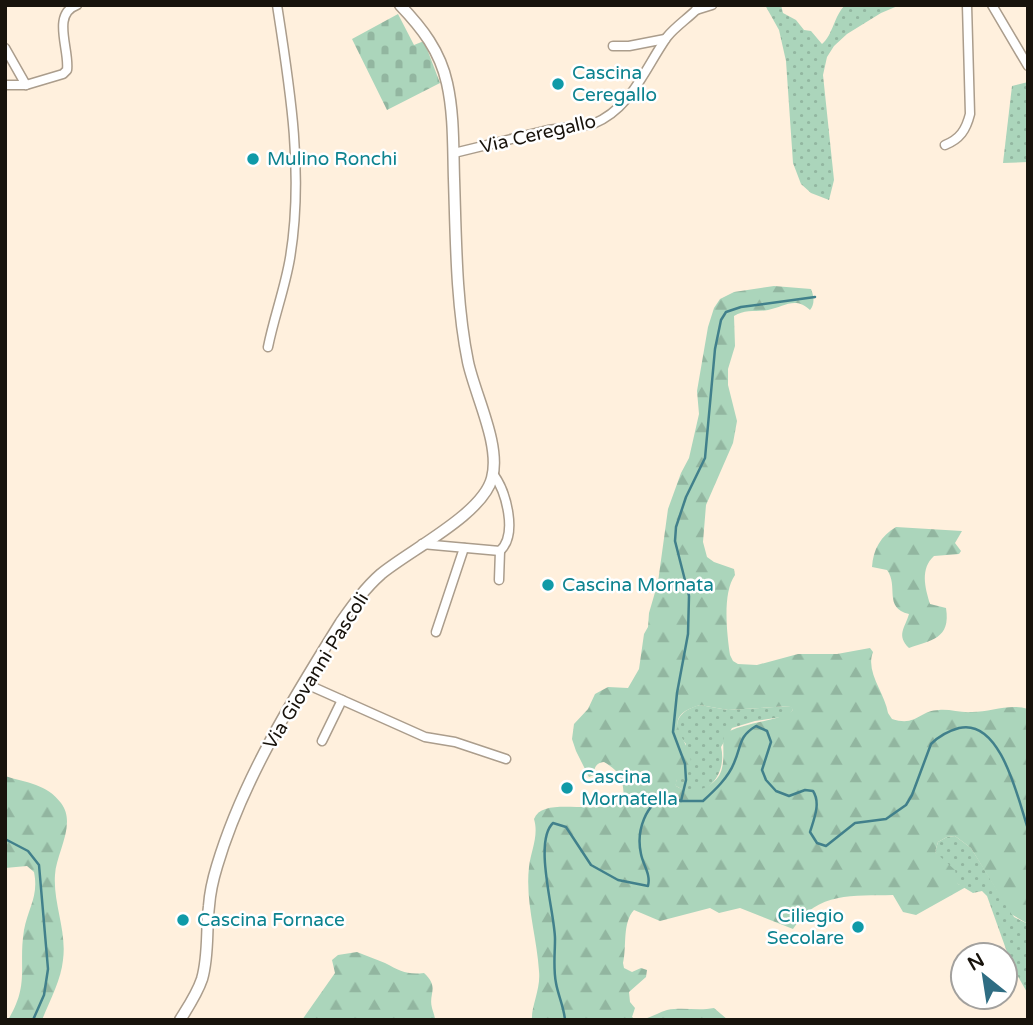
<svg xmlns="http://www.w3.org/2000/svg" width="1033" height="1025" font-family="'Varela Round',sans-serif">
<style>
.grass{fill:url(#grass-dots)}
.forest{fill:url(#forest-firs);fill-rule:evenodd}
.cemetery{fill:url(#cemetery-stones)}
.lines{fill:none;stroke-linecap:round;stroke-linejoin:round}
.stream{stroke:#41808b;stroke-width:2.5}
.minor-casing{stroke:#ab9d8c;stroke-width:11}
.tertiary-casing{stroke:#ab9d8c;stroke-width:13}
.minor{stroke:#fff;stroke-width:8}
.tertiary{stroke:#fff;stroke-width:10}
.culture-dot{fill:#0f9aa8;stroke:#fff;stroke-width:2.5}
.labels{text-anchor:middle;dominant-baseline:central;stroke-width:5;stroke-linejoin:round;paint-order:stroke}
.culture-label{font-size:19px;fill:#0d838f;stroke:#fff;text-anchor:start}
.street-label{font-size:19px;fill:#18130c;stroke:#fff}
</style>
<defs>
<pattern id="grass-dots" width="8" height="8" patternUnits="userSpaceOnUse" patternTransform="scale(1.75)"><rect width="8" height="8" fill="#abd5bb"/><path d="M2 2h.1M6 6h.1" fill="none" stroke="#92b6a0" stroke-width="1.8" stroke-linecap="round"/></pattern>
<pattern id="forest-firs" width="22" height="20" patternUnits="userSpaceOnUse" patternTransform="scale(1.75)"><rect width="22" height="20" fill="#abd5bb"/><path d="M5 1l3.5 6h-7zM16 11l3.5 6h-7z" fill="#92b6a0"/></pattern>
<pattern id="cemetery-stones" width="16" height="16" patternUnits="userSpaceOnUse" patternTransform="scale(1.75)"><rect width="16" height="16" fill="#abd5bb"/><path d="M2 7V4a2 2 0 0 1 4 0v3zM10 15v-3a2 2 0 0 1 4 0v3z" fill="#92b6a0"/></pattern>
</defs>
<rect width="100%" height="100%" fill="#fff0dd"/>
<g class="grass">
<path d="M765,5H781L783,13L796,20L804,30L811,31L822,44C833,35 834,16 845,5H900L881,13L847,34L834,46L827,57L823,75L834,180L829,200L811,193L801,184L793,163L786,61L779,30Z"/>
<path d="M1028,82V162L1003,163L1012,86Z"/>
<path d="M700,705L728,710L791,706L793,710L788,716L755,721L732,728L721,747C728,775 704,804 676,786V782L686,744C670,725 677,711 700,705Z"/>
<path d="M955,836L971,848L1014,917L1028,924V994L1012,966L987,896L982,891L973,893L958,884L935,852L938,842L947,837Z"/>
</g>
<g class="forest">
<path d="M774,286L811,289C814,296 815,304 810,310C795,296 784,307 768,310C755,312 745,309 734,316L735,346L728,369V385L737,421L733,443L706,505L703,542L707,557L714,562L734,569L735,575C722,593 727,634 730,655L733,661L738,664L757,665L798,654H837L870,648L873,652C865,672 885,693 888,713L892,719C917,727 920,710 939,710C950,709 961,713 972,712C991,712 1010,703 1028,709V924L1011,914L971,848L955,836L947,837L938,842L935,852L955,870L958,884L966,887L916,915L903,912L893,895C853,896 818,891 793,929L740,908L719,913L710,908L660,921L634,910C622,923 627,946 623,963L624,968L632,972L641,968L647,970L646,977L629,992L630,1002L635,1008L632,1017L636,1020H532C531,1006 541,989 539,971C537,937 525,902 529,867C531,850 539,836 534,819C544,794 601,819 624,798C623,779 621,772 604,762C596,763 594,767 594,775L589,777L576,751L572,739L574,724L588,709L595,694L608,687L628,688L639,669L644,634L648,627L649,613L658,582L668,509L681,473L689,458L699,414L697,391L708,327L714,308L720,299L734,292ZM700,705L728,710L790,706L793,710C786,720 742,722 724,734C722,746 725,756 722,768C718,787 692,797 676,786C675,776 683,775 690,771C699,744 651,719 700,705Z"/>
<path d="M896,527L962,531L955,543L961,551L959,554L934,556C920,569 925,587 930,604L946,608C951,639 931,640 909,648C896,635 905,628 909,614C883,608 899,586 887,570L872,567C873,549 881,536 896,527Z"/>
<path d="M5,776C27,783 47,784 61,803C77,824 56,853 55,875C53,903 67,931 63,960C61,980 50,1000 42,1020H8C30,984 18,967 24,930C28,908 39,896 34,872L27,866L5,868Z"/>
<path d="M357,952C366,956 376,959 385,963C400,971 407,975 424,973C440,988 428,993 432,1008C433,1012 435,1016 435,1020H302L335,973L332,960L338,955Z"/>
<path d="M714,1008L728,1020H639C649,1019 657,1013 667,1010C682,1007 699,1011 714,1008Z"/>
</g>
<path class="cemetery" d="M398,14L414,45L424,41L440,83L387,110L352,39Z"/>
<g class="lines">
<g class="stream">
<path d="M681,801L686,780L685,764L673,732L677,693L688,634L689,596L675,541L676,527L686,497L705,458L715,349L721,320L726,312L741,307L815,297"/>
<path d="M5,839L28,851L39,865L48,969L44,995L33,1020"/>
<path d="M565,1020C564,1007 558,995 556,983C553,968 555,954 555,939C555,913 533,842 553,823L566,827L591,865L618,880L648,886C651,874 643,865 641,854C636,832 645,802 668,796L681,801H703C715,790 728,778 734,763C742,745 738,737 756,726L767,731L771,742L762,770L766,780L776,791L789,796L805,790L813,791C821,803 814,819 810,832L817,843L826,846L855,823L886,819L906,805L912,795L931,744C939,736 948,731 959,728C1001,718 1018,799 1028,829"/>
</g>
<defs>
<g id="minor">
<path d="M992,5L1028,66"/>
<path d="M696,10L712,5"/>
<path d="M613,46H629L665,39"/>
<path d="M5,48L26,85"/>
<path d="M5,85H26L63,74L67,70C70,50 51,14 77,5"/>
<path d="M945,145C960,139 966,130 970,114L967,5"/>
<path d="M454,153L548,130L593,124C631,109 645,68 667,37C675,27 687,19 696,10"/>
<path d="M268,347C274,317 285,288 290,258C304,174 290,88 277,5"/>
<path d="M422,544L500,551C518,534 506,492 494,475"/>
<path d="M499,580L500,551"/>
<path d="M436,632L464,548"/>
<path d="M304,683L425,737L455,742L506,759"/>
<path d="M322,741L342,700"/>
</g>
<path id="tertiary" d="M180,1020C188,1007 197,994 202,979C209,955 206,930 209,906C210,892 213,879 217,866C243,779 293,699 341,622C353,605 365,588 381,574C410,550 483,514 492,478C501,445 475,395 468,362C456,303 456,240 454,179C453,147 454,114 447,83C440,51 422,28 400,5"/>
</defs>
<use href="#minor" class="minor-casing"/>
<use href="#tertiary" class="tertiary-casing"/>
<use href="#minor" class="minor"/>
<use href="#tertiary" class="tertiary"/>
</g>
<g class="culture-dot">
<circle cx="558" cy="84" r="7"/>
<circle cx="253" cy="159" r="7"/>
<circle cx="548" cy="585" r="7"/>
<circle cx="567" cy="788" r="7"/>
<circle cx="183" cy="920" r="7"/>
<circle cx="858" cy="927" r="7"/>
</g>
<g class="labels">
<g class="culture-label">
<text x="572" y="73">Cascina<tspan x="572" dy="22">Ceregallo</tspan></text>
<text x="267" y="159">Mulino Ronchi</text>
<text x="562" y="585">Cascina Mornata</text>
<text x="581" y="777">Cascina<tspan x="581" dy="22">Mornatella</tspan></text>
<text x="844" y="916" text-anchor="end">Ciliegio<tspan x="844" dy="22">Secolare</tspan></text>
<text x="197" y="920">Cascina Fornace</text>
</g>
<g class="street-label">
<text transform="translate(538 134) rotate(-13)">Via Ceregallo</text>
<text transform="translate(316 671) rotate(-58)">Via Giovanni Pascoli</text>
</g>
</g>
<rect width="1033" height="1025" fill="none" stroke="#18130c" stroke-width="14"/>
<g transform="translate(984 976) rotate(330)"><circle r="33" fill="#ffffff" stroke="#a3a19e" stroke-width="2"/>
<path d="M0-5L12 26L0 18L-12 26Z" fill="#2f6d83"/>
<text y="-10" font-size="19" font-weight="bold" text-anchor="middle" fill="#18130c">N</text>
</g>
</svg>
